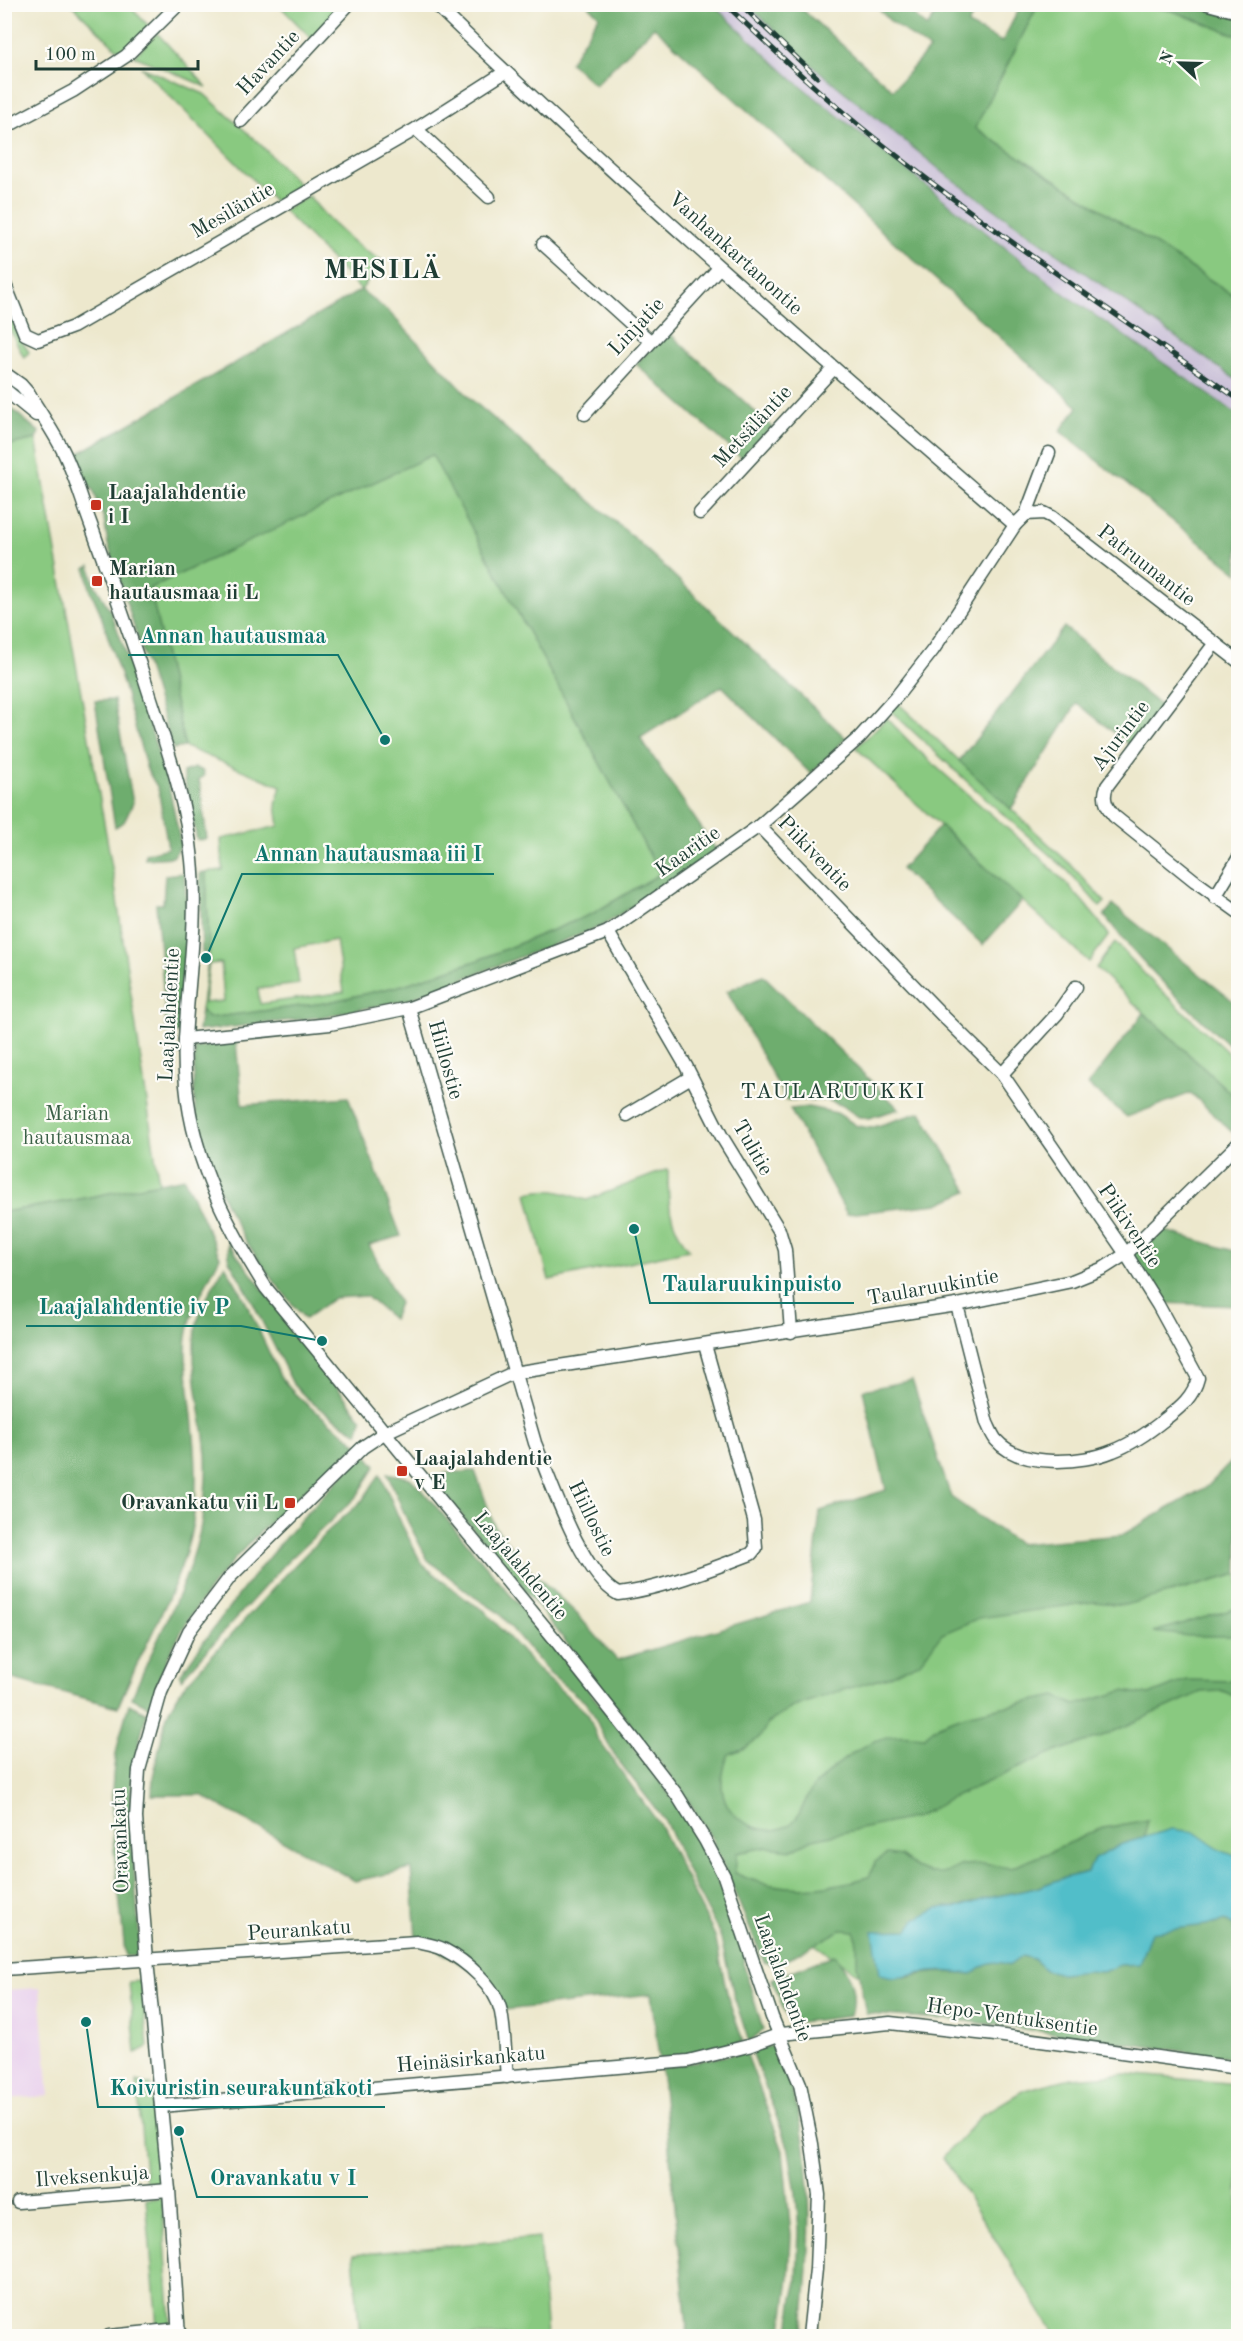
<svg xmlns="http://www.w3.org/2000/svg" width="1243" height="2341" font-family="'Old Standard TT',serif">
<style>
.built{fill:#e9d2ed}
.industrial{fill:#c9bfd7}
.green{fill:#89c980;stroke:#54835a;stroke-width:1.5;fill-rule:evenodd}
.forest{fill:#6ead6e;stroke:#467551;stroke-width:1.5}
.water{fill:#51bec9;stroke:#387e7e;stroke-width:1.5}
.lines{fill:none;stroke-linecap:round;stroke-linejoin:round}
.minor-casing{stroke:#3e574b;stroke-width:15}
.minor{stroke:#fff;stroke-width:12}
.rail-casing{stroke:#1f3d34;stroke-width:5}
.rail{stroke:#fdfcf7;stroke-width:3;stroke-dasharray:9;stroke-linecap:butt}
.poi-dot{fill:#c8321e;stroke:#fdfcf7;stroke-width:2}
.labels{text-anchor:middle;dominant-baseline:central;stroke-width:4.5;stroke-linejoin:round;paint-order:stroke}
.street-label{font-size:21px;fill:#1f3d34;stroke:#fdfcf7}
.poi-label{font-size:21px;font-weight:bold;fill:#1f3d34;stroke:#fdfcf7;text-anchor:start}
.park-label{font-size:21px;fill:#3a6047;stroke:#fdfcf7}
.neighbourhood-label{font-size:22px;letter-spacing:1.5px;fill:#1f3d34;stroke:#fdfcf7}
.district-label{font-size:27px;font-weight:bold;letter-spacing:1.5px;fill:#1f3d34;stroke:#fdfcf7}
.leader{fill:none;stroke:#0f766e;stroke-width:2}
.callout-dot{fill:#0f766e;stroke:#fdfcf7;stroke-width:2}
.callout-label{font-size:22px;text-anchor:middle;font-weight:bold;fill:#0f766e;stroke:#fdfcf7;stroke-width:4.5;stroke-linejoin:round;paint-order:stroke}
</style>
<rect width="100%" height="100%" fill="#fdfcf7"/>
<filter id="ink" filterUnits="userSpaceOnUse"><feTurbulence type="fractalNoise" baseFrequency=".0167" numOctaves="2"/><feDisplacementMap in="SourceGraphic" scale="12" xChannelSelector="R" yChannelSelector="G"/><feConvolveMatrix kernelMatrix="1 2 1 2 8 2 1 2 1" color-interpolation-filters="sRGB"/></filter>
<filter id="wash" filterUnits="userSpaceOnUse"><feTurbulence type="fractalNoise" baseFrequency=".008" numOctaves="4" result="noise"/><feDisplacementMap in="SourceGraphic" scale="24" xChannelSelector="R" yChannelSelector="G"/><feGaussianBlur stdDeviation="1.35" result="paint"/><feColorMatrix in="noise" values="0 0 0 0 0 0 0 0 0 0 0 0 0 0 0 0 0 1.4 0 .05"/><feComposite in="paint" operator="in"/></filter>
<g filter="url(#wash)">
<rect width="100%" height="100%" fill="#ede8cd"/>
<path class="built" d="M40,1988L49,2096L5,2099V1990Z"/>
<path class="industrial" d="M713,5H747L808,62L949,177L1238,381V415L1067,296L934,192L792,79Z"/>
<g class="green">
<path d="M342,4L312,39L279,5Z"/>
<path d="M72,5H128L149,26L124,52L116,48Z"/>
<path d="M1038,5H1138L1173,11L1238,36V298L975,128Z"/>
<path d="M157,33L207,87L134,56Z"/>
<path d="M141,67L204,94L260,144L304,190L276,203Z"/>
<path d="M309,196C329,222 353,246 383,261L361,290L283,210Z"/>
<path d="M5,301L19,337L29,352L24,358L5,319Z"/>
<path d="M36,439L113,873L159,1183L75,1200L5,1212L4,446Z"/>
<path d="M432,454L660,874L592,914L476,961L403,985L325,1003L208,1018L201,1010L209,953L206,872L223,870L221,839L279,826L276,805L281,786L185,747L150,588ZM336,940L344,992L260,1004L258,989L299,984L294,948ZM221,963L224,1001L204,1003L209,964Z"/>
<path d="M898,703L1071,865L1105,902L1100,907L1068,871L987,800L891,711Z"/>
<path d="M887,718C956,795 1050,850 1109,935L1089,962L856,748Z"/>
<path d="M1115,942L1153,983L1238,1062V1100L1096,968Z"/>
<path d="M668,1169C668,1203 668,1221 689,1250L549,1280L527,1193C555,1187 561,1193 587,1200Z"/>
<path d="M1238,1574V2014L877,1987L744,1896L690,1768L796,1681L964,1611L1171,1593Z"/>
<path d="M141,1981L148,2047L136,2053L129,1982Z"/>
<path d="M1126,2074L1238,2084V2336H1056L943,2157L982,2115L1024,2090L1071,2078Z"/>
<path d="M137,2082L151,2085L161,2184L146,2186Z"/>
<path d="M162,2198L171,2325L157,2326L146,2199Z"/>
<path d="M539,2237L547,2336H360L353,2255Z"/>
</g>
<g class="forest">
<path d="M757,4L797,5L893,90L929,49L889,20L875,5H903L927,27L942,5H978L968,25L1002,42L1021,5H1038L975,128L1238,298V381L949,177L808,62L752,9Z"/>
<path d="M588,5H713L792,79L934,192L1067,296L1238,415V573L1060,431L1078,407L654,27L595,85L570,62L599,16Z"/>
<path d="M1138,5H1186L1238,18V36L1173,11Z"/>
<path d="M361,290L389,312L472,400L633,537L846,738L811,774L722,686L640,738L717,851L602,926L407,1000L321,1017L198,1031L201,1010L208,1018L325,1003L403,985L476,961L592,914L660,874L432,455L150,588L185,747L173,749L108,544L104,519L93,490L80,475L76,455Z"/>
<path d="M667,331L772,427L743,459L636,364Z"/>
<path d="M5,403L39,432L36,439L5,446Z"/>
<path d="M90,566L95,585L111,612L132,670L169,787L181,845L173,857L145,859V854L168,848L158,788L147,770L124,687L100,612L90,589L86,568Z"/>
<path d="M1064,627L1162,707L1132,747L1077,703L1011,809L959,761Z"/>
<path d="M114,700L133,803L124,822L115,827L95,701Z"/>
<path d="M195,768L203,771L204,776L199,779L207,839L197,840L183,772Z"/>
<path d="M940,826L1022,901L983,945L901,869Z"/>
<path d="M206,872L209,953H202L200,873Z"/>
<path d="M184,873C190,926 184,980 181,1033H167L156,904H163L165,875Z"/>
<path d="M1113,905L1238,1005V1053C1189,1010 1143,966 1104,915Z"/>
<path d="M763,975L899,1109L869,1118L859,1117L841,1105L827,1100H786L727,991Z"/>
<path d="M1144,1013L1238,1100V1134L1231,1131L1191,1093L1127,1117L1088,1085Z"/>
<path d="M236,1042L242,1105L348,1097L401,1236L369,1245L399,1303L393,1319L366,1296L334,1298L305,1319C260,1266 226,1220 206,1152C203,1142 199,1131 197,1121C193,1097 194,1072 195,1048Z"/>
<path d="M808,1107L837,1113L857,1126L871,1128L921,1112L968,1191L938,1204L847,1214L790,1109Z"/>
<path d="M184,1178L220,1257C208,1281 193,1305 188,1331C183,1353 188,1378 190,1399C195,1440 199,1481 193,1522C182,1587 142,1646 118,1707L5,1677V1212L75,1200Z"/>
<path d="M1159,1229L1238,1252V1306L1162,1303L1132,1254Z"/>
<path d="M228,1243L362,1420L358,1433C335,1419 311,1405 293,1384L247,1291L229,1260Z"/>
<path d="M225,1265L242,1294L280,1376C301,1406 332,1421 358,1445C273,1516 179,1595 150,1707L132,1698C154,1641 193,1579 202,1519C205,1498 207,1476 206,1455C203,1415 190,1372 195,1332C199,1308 214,1285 225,1265Z"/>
<path d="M912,1380L951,1497L1019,1544L1122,1535L1208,1486L1238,1455V1574L1125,1605L1094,1602L979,1618L942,1634L919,1663L888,1677L833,1693L791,1708L768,1723L760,1737L745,1748L729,1754C716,1783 720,1812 752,1826C764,1831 775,1832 787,1826C800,1819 803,1804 810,1792C825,1771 862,1743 887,1737C899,1734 912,1736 924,1737L939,1725L965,1715L1056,1696L1075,1705L1123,1691L1149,1695L1186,1680L1238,1681V1698L1223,1691L1201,1692L1108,1734L1049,1754L948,1800L917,1817L813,1839L792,1850L767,1847L737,1853L735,1873C778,1894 825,1890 869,1877L875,1862L887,1854L901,1856L916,1867L931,1873H946L962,1865L983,1864L1010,1868L1053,1851L1098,1829L1148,1820L1144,1838L1122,1844L1094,1859L1088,1872L1060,1879L1036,1888L988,1898L963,1906L937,1908L909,1930L874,1931L906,1978C928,1971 948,1971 971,1974C985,1963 993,1959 1010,1965L1022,1956L1033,1959L1046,1970L1062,1974L1087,1971L1103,1972L1119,1965L1139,1964L1151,1931L1214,1924L1224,1920L1234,1926L1236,1944L1238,1945V2059L959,2020L866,2014L857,1965V1945L855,1931L841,1930L775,1966L764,1962L712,1839L683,1792L548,1619L500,1559L466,1521L433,1478L445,1473L475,1471L495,1527L529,1569L577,1614L617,1660L810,1602L820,1511L886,1490L863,1390Z"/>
<path d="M365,1453L376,1466L357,1496L286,1563L181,1679L180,1675C236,1594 294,1521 365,1453Z"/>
<path d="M387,1473L410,1478L423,1491L545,1636L629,1741L672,1798L700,1842L730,1909L745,1953L744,1966L763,2030L749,2042L734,1996L720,1935L693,1883L665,1821L618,1760L603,1736L592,1711L585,1702L550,1674L498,1612L473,1596L428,1560L408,1522Z"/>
<path d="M380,1474L402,1525L422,1564L468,1601L484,1610L540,1672L588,1714L597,1738L659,1824L715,1936L728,1997L743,2042L686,2056L659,2059L651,1994L505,2010L486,1978L416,1938L411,1869L355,1881L201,1795H152L153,1777L165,1722L169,1710L183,1687L292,1568L329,1530L362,1501Z"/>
<path d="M1238,1608V1636H1189L1153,1632Z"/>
<path d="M129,1704L147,1713L132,1769L130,1820L141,1956H125C121,1897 108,1836 113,1776C115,1751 122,1728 129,1704Z"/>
<path d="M834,1955C849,1970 859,1996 850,2016L792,2023L786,2016L772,1979Z"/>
<path d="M773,2046C820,2134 812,2241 802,2336H789L792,2302L797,2281L799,2231L796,2194L789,2150L751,2049Z"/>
<path d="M746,2052L783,2151L791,2235L789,2279L781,2336H688L661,2068Z"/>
</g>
<path class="water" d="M1172,1829L1194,1832L1220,1850L1238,1857V1945L1236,1944L1234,1926L1224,1920L1214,1924L1151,1932L1139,1964L1119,1965L1103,1972L1087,1971L1062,1974L1045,1970L1033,1959L1022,1956L1010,1965C993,1959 985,1963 972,1974C955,1972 939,1970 923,1973C908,1975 895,1982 880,1974L873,1931L908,1930L915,1919L937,1908L963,1906L988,1898L1036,1888L1060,1879L1088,1872L1094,1859L1122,1844Z"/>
</g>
<g filter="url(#ink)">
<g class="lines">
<defs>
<g id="minor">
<path d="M435,4C622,186 819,355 1015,525"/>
<path d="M1208,4L1238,12"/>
<path d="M241,121L349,4"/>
<path d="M4,128L73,91L126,56L179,4"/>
<path d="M416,129L489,197"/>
<path d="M543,244L650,341"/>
<path d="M4,282L25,334L38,340L73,327L416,129L505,72"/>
<path d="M4,373L21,385L28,393C39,410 50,427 60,445C74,470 81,499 91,525C109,576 127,626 144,677C163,737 186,797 192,860C198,921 188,980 185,1040C180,1133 218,1212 266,1288L553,1637L633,1738L677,1795L705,1840L724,1876L772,2017L800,2084L812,2144L819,2195L816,2269L809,2336"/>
<path d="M4,389L36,415"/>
<path d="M585,414L719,268"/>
<path d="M700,513L834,368"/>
<path d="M1026,514L1044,513L1052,517L1238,661"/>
<path d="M1215,643L1107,786C1102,798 1106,807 1114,816L1195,881L1238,912"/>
<path d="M759,826L943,1016L1002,1074L1126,1254L1158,1305L1198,1378C1193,1398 1179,1408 1164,1420C1149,1432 1132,1444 1113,1451C1082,1464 1020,1468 996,1440C992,1435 990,1429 987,1423L957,1305"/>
<path d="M1215,897L1238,859"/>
<path d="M608,932L686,1066L722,1137L779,1230L785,1250L791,1332"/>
<path d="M409,1008L535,1443C551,1482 582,1575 618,1594C660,1589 712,1569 751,1554L756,1548L754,1520L705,1345"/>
<path d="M185,1039L330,1024L409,1008L608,932L759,826L859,738L897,696L933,650L1015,525L1026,514L1049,453"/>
<path d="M1002,1074L1057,1014L1076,987"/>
<path d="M627,1115L691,1077"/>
<path d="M4,1969L417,1942C426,1944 435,1945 443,1949C466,1961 496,1986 501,2012C505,2033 505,2056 507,2077"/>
<path d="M161,2106L688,2061L748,2046L781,2034L890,2023L1004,2036L1238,2068"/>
<path d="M18,2202L169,2190"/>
<path d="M109,2336L179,2329"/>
<path d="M179,2336L169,2190L147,1960L136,1818L139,1770L161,1692L189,1631L230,1577L363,1447L384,1433L513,1373L957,1305L1072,1281L1104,1268L1126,1254L1238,1144"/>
</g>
</defs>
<use href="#minor" class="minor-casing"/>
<use href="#minor" class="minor"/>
<defs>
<g id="rail">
<path d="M725,4C775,51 824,98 877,140C993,233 1117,315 1238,399"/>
<path d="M740,4L817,77"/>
</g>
</defs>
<use href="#rail" class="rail-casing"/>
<use href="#rail" class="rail"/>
</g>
</g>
<g class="poi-dot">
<rect x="90" y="499" width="12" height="12" rx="3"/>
<rect x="91" y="575" width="12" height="12" rx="3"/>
<rect x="396" y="1465" width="12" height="12" rx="3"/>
<rect x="284" y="1497" width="12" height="12" rx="3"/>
</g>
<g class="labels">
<g class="street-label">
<text transform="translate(269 63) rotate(-47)">Havantie</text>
<text transform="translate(233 211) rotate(-30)">Mesiläntie</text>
<text transform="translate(735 254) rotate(42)">Vanhankartanontie</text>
<text transform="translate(637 327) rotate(-47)">Linjatie</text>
<text transform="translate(753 427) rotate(-47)">Metsäläntie</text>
<text transform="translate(1146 566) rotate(38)">Patruunantie</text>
<text transform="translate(1121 736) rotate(-53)">Ajurintie</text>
<text transform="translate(688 852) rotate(-35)">Kaaritie</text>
<text transform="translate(814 854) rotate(46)">Piikiventie</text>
<text transform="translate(170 1015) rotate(-87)">Laajalahdentie</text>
<text transform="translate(445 1060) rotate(74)">Hiillostie</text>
<text transform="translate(752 1148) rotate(60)">Tulitie</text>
<text transform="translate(1129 1226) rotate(56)">Piikiventie</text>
<text transform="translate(933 1288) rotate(-10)">Taularuukintie</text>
<text transform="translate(591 1519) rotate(64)">Hiillostie</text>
<text transform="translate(520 1566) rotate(50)">Laajalahdentie</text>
<text transform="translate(121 1841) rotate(-92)">Oravankatu</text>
<text transform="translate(299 1931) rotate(-4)">Peurankatu</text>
<text transform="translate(782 1978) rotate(70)">Laajalahdentie</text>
<text transform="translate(1012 2018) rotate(8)">Hepo-Ventuksentie</text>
<text transform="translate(471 2060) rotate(-5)">Heinäsirkankatu</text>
<text transform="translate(92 2177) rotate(-4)">Ilveksenkuja</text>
</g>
<g class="poi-label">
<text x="108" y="493">Laajalahdentie<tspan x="108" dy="24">i I</tspan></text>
<text x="109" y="569">Marian<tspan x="109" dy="24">hautausmaa ii L</tspan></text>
<text x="414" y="1459">Laajalahdentie<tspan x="414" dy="24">v E</tspan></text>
<text x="278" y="1503" text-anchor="end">Oravankatu vii L</text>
</g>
<g class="park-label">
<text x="77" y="1114">Marian<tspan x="77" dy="24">hautausmaa</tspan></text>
</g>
<g class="neighbourhood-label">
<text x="833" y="1092">TAULARUUKKI</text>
</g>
<g class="district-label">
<text x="383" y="270">MESILÄ</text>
</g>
</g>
<path class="leader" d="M385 740L338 655H128M206 958L242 874H494M634 1229L650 1303H854M322 1341L241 1326H26M86 2022L98 2107H385M179 2131L197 2197H368"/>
<g class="callout-dot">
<circle cx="385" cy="740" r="6"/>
<circle cx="206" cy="958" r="6"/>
<circle cx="634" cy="1229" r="6"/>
<circle cx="322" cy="1341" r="6"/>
<circle cx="86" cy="2022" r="6"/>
<circle cx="179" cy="2131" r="6"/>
</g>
<g class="callout-label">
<text x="233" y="643">Annan hautausmaa</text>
<text x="368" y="861">Annan hautausmaa iii I</text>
<text x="752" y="1291">Taularuukinpuisto</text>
<text x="134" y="1314">Laajalahdentie iv P</text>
<text x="241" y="2095">Koivuristin seurakuntakoti</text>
<text x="283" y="2185">Oravankatu v I</text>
</g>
<rect width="1243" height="2341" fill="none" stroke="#fdfcf7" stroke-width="24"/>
<g transform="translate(1180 63) rotate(292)" stroke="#fdfcf7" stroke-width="4.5" paint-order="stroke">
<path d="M0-4.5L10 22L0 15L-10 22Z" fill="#1f3d34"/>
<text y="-9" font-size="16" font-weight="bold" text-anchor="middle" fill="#1f3d34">N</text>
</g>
<path d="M36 60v9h162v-9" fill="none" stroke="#1f3d34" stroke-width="3"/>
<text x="45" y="60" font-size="18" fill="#1f3d34" stroke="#fdfcf7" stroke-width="4.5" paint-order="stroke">100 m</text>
</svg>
